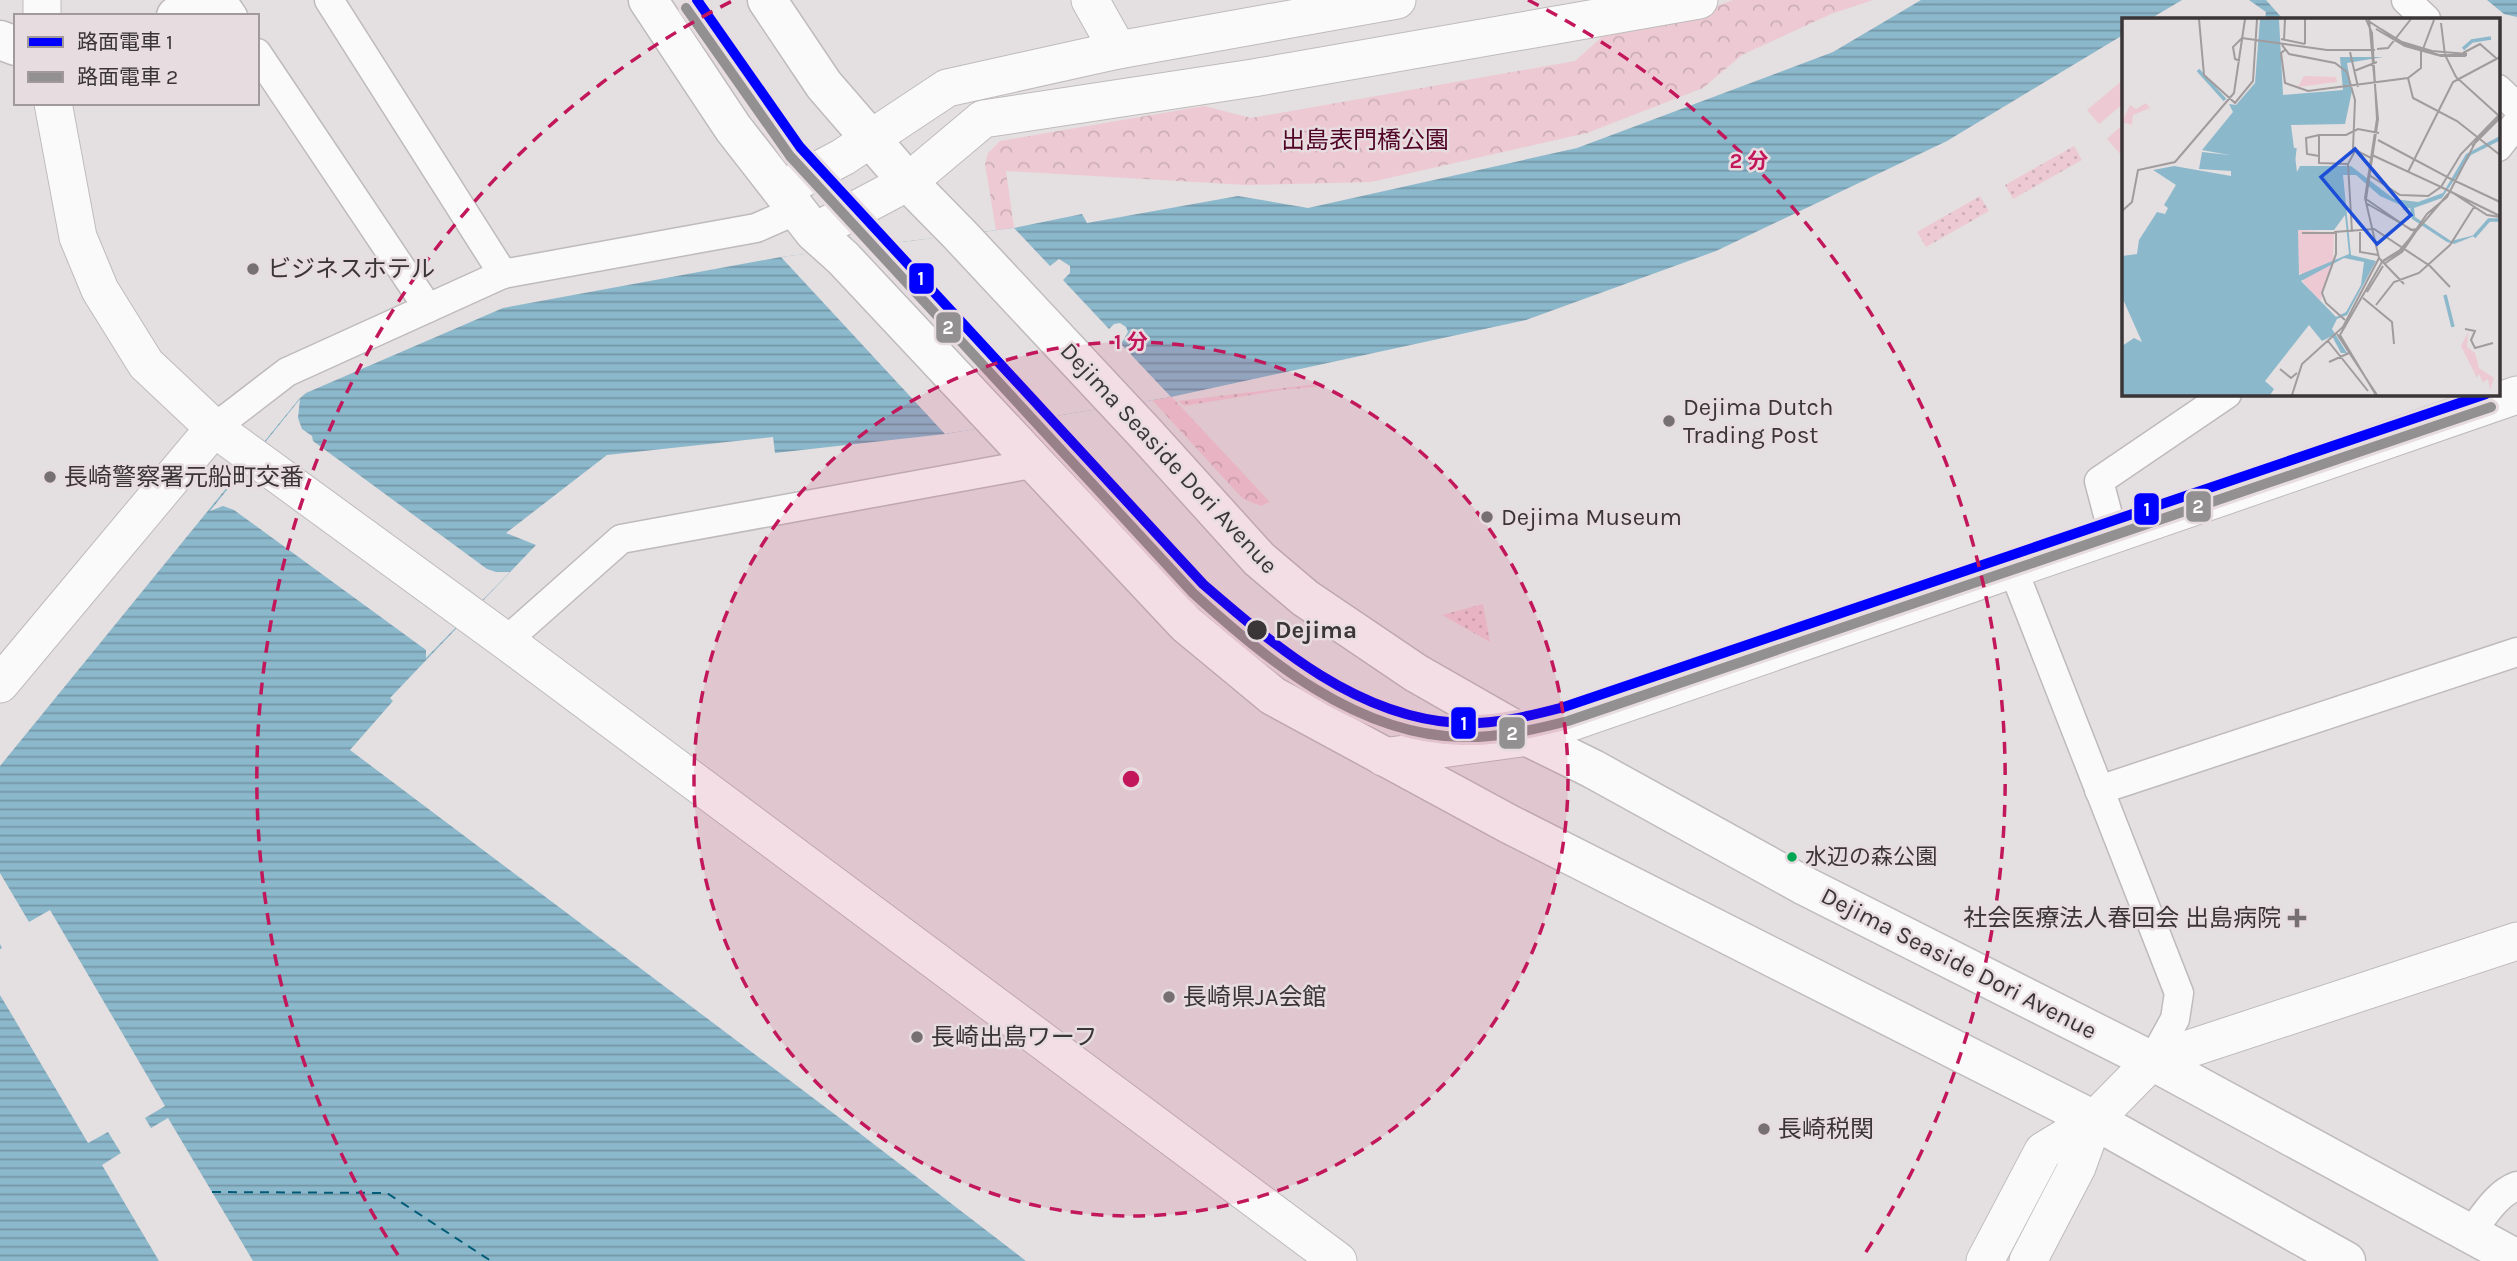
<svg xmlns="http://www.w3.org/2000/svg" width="2517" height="1261" font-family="Karla,'Noto Sans JP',sans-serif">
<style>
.grass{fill:#edcad3}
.forest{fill:url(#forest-crowns)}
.garden{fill:url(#garden-dots)}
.water{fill:url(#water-rules)}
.pier{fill:#e4dfe0}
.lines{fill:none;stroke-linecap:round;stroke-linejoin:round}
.ferry{stroke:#005c77;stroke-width:2;stroke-dasharray:9 7;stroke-linecap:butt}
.minor-casing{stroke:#bfbbbc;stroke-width:31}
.tertiary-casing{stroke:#bfbbbc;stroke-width:39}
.secondary-casing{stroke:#bfbbbc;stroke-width:41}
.trunk-casing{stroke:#bfbbbc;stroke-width:41}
.minor{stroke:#fbfafa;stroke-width:28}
.tertiary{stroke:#fbfafa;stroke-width:37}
.secondary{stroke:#fbfafa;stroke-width:38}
.trunk{stroke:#fbfafa;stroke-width:38}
.tram-1-casing{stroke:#e7dcdf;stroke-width:16}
.tram-2-casing{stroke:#e7dcdf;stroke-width:16}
.tram-1{stroke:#00f;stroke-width:10}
.tram-2{stroke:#939091;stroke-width:10}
.ring{fill:none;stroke:#c2185b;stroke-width:3.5;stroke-dasharray:12 9}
.poi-dot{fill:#767072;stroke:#e7dcdf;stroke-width:2.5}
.stop-dot{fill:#3a3537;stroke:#e7dcdf;stroke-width:2.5}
.bus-dot{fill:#00a651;stroke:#e7dcdf;stroke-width:2.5}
.labels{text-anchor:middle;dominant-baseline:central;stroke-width:5;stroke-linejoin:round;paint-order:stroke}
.bus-label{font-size:22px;fill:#3a3537;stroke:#e7dcdf;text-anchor:start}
.park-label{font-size:24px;fill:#500526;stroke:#e7dcdf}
.poi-label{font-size:24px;fill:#3a3537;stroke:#e7dcdf;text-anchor:start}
.street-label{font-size:24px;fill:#3a3537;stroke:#e7dcdf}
.stop-label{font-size:24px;font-weight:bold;fill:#3a3537;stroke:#e7dcdf;text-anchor:start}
.inset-river{fill:none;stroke:#8cb8cc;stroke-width:3.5}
.inset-road{fill:none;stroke:#a09b9c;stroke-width:2}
.view{fill:#1d4ed8;fill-opacity:0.15;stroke:#1d4ed8;stroke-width:3.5}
.inset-edge{fill:none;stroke:#3a3537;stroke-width:3.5}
.centre{fill:#c2185b;stroke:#e7dcdf;stroke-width:3.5}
.ring-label{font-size:21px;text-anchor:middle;font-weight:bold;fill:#c2185b;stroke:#e7dcdf;stroke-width:5;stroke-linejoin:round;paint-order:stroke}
.line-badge{stroke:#e7dcdf;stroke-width:2.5}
.badge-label{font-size:19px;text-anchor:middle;font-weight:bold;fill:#fff}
</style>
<defs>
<pattern id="forest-crowns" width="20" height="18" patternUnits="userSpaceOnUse" patternTransform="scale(1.75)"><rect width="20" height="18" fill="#edcad3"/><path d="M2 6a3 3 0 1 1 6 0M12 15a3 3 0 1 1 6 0" fill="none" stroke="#ccaeb6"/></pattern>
<pattern id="garden-dots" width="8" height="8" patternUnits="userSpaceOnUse" patternTransform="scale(1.75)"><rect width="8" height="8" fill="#edcad3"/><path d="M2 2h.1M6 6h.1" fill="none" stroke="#ccaeb6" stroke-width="1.8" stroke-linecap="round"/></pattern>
<pattern id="water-rules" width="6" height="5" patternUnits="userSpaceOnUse" patternTransform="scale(1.75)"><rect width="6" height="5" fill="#8cb8cc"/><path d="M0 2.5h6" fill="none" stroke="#7396a6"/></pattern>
</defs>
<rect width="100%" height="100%" fill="#e4dfe0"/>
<g class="grass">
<path d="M2123,80V104L2099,124L2087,110Z"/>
<path d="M2123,124V157L2107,139Z"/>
</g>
<path class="forest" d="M1733,0H1873L1831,14L1742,55L1703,88L1587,133L1371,182L1246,185L1006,171L1014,228L1270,502L1261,506L1243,499L996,230L985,164L988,153L1000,141L1204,106L1251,118L1575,61L1604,35L1683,18Z"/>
<g class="garden">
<path d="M2074,146L2082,160L2013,199L2005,185Z"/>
<path d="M1980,196L1989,211L1926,247L1917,232Z"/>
<path d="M1324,383L1325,386L1281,390L1184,406L1178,401Z"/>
<path d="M1483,604L1490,642L1442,615Z"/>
</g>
<g class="water">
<path d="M1921,0H2182L2150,19H2123V35L1947,141L1716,251L1526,320L1171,397L945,434L775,453L773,437L607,455L506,533L536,545L390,698L393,701L350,750L845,1122L1026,1261H0V766L299,399L306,393L503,308L781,257L1014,228L1082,214L1087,223L1238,196L1308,208L1577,148L1833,52Z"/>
<path d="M2249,0H2266L2283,19H2265L2266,12Z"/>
<path d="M2487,0H2517V17L2504,14Z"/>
</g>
<g class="pier">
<path d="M1014,228L1050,266L1059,259L1070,266V273L1063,280L1109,329L1114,324L1120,323L1126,327L1128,332L1121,344L1171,397L945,434L781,257Z"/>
<path d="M300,399L298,418L302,429L312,436L313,441L487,569L496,572H510L426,658V650L234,510L223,506L210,511Z"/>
<path d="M0,873L29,922L50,910L165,1106L145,1118L151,1128L168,1118L253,1261H159L102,1165L121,1153L108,1132L88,1143L0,995V949L2,948L0,944Z"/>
</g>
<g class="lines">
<path class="ferry" d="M212,1192L387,1193L491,1261"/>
<defs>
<g id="minor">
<path d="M222,0L233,16"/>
<path d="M329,0L503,274"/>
<path d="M2406,0L2426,19"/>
<path d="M257,53L428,308"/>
<path d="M2498,89L2517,107"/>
<path d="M2498,147L2517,123"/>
<path d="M214,428L287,372L503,274L756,228L797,210"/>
<path d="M2113,534L2099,481L2227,394"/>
<path d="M2013,569L2179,993L2175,1019L2152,1061"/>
<path d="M506,641L621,539L1037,463"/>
<path d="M2099,790L2517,652"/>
<path d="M2470,1234C2483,1217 2497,1193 2517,1186"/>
</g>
<g id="tertiary">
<path d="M42,0V16"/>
<path d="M1090,0L1118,50"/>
<path d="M53,103L78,237L100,290L146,364L214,428L506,641L1338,1261"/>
<path d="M781,190L843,157L947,88L1118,50L1397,0"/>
<path d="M814,232L908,182L983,119L1253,78L1699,0"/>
<path d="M0,684L214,428"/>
<path d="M1383,757L1528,737L2517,395"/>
<path d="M1985,1261L2043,1151L2094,1120L2152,1061L2517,941"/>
<path d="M2028,1261L2077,1167L2094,1120"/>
</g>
<g id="secondary">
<path d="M176,16L201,0"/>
<path d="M0,40L16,46"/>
</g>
<g id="trunk">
<path d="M648,0L733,128L814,232L843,258L1186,624L1273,696L1509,824L2094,1120L2346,1261"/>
<path d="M767,0L824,85L908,182L960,235L1146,434L1259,559L1305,598L1416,673L1528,737L1593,769L1805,886L2152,1061L2517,1259"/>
</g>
</defs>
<use href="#minor" class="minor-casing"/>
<use href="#tertiary" class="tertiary-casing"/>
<use href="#secondary" class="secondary-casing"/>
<use href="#trunk" class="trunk-casing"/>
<use href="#minor" class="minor"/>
<use href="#tertiary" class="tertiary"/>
<use href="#secondary" class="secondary"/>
<use href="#trunk" class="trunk"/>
<defs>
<path id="tram-1" d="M697,0L800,147L1203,584C1276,647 1357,717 1458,723C1493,725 1530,716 1564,707L2486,394"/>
<path id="tram-2" d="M686,8L790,156L1193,593C1267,660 1357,735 1462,737C1497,738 1533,730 1568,721L2491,407"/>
</defs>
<use href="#tram-1" class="tram-1-casing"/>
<use href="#tram-2" class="tram-2-casing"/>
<use href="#tram-1" class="tram-1"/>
<use href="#tram-2" class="tram-2"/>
</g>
<circle cx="1131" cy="779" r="437" fill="#c2185b" fill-opacity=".12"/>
<g class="ring">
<circle cx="1131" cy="779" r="437"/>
<path d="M398 1255A874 874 0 0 1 734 0M1528 0A874 874 0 0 1 1864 1255"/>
</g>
<g class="poi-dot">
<circle cx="253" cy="269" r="7"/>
<circle cx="1669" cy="421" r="7"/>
<circle cx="50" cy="477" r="7"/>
<circle cx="1487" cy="517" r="7"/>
<path d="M2293.5 907.5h7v7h7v7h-7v7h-7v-7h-7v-7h7z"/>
<circle cx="1169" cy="997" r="7"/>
<circle cx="917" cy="1037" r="7"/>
<circle cx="1764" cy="1129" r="7"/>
</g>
<circle class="stop-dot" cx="1257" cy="630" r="11"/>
<circle class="bus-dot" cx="1792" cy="857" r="6"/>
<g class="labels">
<g class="bus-label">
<text x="1805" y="857">水辺の森公園</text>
</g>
<g class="park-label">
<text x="1365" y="140">出島表門橋公園</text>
</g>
<g class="poi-label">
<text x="267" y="269">ビジネスホテル</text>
<text x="1683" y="407">Dejima Dutch<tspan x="1683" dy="28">Trading Post</tspan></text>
<text x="64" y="477">長崎警察署元船町交番</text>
<text x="1501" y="517">Dejima Museum</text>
<text x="2281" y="918" text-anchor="end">社会医療法人春回会 出島病院</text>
<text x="1183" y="997">長崎県JA会館</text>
<text x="931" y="1037">長崎出島ワーフ</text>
<text x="1778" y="1129">長崎税関</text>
</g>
<g class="street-label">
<text transform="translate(1169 458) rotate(47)">Dejima Seaside Dori Avenue</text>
<text transform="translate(1959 963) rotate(27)">Dejima Seaside Dori Avenue</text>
</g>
<g class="stop-label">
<text x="1275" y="630">Dejima</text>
</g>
</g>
<g transform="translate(2122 18)">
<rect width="378" height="378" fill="#e4dfe0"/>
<path d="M182,58L214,59L215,64L176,69ZM176,212L212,215L211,241L198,284L181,264L182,256L176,255Z" fill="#edcad3"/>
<path d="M24,85L28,90L11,97L10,107L0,104L8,87L14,91ZM346,314L345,329L353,335L357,350L372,360L368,372L366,361L361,364L357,356L355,360L339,328Z" fill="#edcad3"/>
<path d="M138,1H157L161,77L221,72L218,39H261L225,45L230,73L223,106L169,107L175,154L178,148H229L272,181L296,184L321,175L344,136L378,118L377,123L349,137L320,180L292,190L293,199L329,223L357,216L332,226L325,224L290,201L288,190L280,192L283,189L258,178L234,157H221L229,237L254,243L225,297L215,301L210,311L225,335H219L210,318L200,323L187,307L143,363L152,371L148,377H0V328L12,320L20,324L0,279V238L15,236L17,222L35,194L43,196L46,190L42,187L54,167L31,152L52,148L109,158V153L77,151L80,134L107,137L80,132L111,94L107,86L114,87L133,65ZM223,197L227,236L177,257L176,212H212ZM222,240L242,244L239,267L224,294L214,299L179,263Z" fill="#8cb8cc" fill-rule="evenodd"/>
<path class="inset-river" d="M341,31L350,23L369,20M76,52L103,82M161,182L168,168L173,130M163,211L207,180L210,172L206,163M352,219L367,202H378M323,277L331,309M39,377L103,285L139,214L200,171M44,377L106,288L158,187M49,377L109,291L169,179L185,162M54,377L113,293L183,166M59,377L116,294L162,212L153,122L157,108L176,92L220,94M64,377L119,298L141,288L171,287L203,307"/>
<path class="inset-road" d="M77,1L82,57L113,85L131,63L135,1M183,1V26M244,1L250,15L255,101L243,180L257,240L282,266M247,1L256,101L244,181L289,212L295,211M248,4L283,27L317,37H345M319,5L323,37L334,59L376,97M254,11L283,28L319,38H344M259,11L280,24L310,33L345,36M159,21L183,26M162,22L163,1M160,27L167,36L213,45L225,54L233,82L231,131L249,140M255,31L266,30L289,1M301,31L312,2M163,32L159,35L163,65L186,73L286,60L299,50V30M228,34L236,69M341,35L358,26L374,40M118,43L113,41L111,29L120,20L205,32H253M232,53L255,44M286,60L291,80L335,103L378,137M197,117L184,120L185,136L197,138M256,122L325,159L339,136L378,96M350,128L378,100M250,137L319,169L325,159L378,184M226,146L197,145V117H224L236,111L257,115M286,154L331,64L378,39M247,157L278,177L306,178L319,169L378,198M328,173L365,197L378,199M244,185L292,213M0,193L10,184L16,152L53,144L112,75L123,1M212,214L252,211L308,248L328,269M214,214V236L200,275L204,285L223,302M230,214L226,146L233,133M238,214V234L256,237M180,215H213M259,244L278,232L326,176M262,246L280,234L295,212M245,274L261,248M241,280L270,304L272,326M254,287L272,264L297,255L328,227L352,189M343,311L353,313L349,322L353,330L371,325M215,316L255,377M206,323L246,373M207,344L227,335M158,351L169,360L175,355M170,377L180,346L221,309L257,240M254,377L218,317L260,244L279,233L305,196L325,179L354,123L378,97"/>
<path class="view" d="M233,131L289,197L255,226L199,159Z"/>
<rect width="378" height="378" class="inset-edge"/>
</g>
<circle cx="1131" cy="779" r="10" class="centre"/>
<g class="ring-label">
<text x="1749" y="168">2 分</text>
<text x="1131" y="349">1 分</text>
</g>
<g class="line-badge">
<rect x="908" y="262" width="27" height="33" rx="7" fill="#00f"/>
<rect x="935" y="311" width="27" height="33" rx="7" fill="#939091"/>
<rect x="2185" y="490" width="27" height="33" rx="7" fill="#939091"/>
<rect x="2133" y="492" width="27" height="34" rx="7" fill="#00f"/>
<rect x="1450" y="706" width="27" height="34" rx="7" fill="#00f"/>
<rect x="1498" y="716" width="28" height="34" rx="7" fill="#939091"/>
</g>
<g class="badge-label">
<text x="921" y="285">1</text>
<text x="948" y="334">2</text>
<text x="2198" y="513">2</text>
<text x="2147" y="516">1</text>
<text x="1464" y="730">1</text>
<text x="1512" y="740">2</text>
</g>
<rect x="14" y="14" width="245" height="91" fill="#e7dcdf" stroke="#a2999c" stroke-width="2"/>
<rect x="28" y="37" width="35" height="10" fill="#0000ff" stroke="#a2999c" stroke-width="2"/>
<text x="77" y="49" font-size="21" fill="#3a3537">路面電車 1</text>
<rect x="28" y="72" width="35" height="10" fill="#939091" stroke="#a2999c" stroke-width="2"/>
<text x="77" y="84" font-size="21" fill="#3a3537">路面電車 2</text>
</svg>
